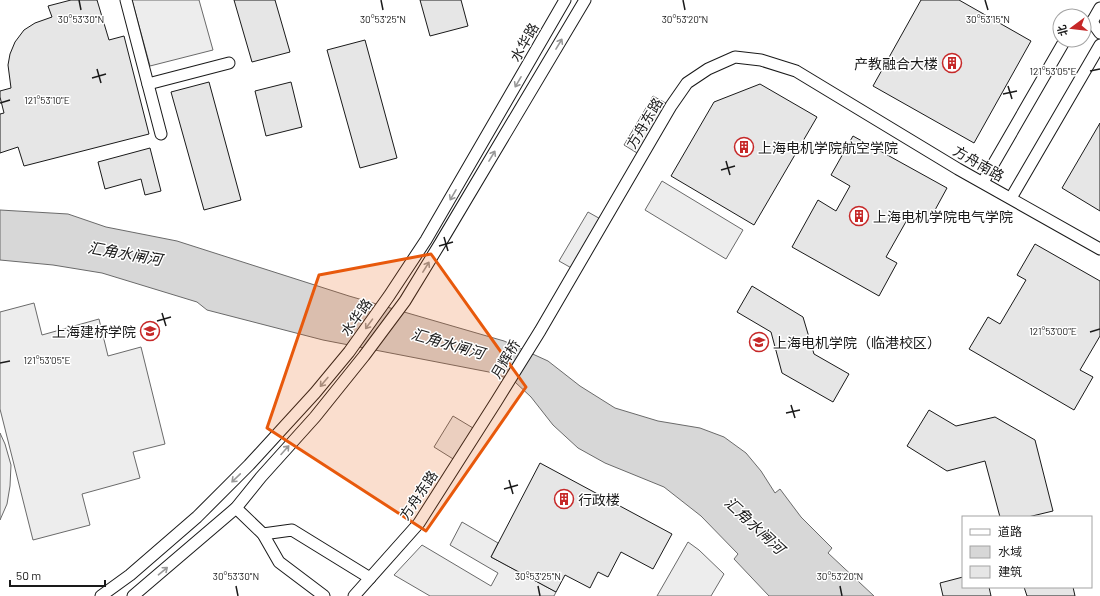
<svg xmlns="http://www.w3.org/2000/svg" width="1100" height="596" font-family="Barlow,'Noto Sans SC',sans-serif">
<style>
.built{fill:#ededed;stroke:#6a6a6a}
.water{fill:#d7d7d7;stroke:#6a6a6a}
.building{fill:#e6e6e6;stroke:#1a1a1a}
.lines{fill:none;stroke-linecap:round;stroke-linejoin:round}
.street-casing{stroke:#1a1a1a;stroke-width:13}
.street{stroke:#fff;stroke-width:11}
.oneway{stroke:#989898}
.marked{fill:#e8590c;fill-opacity:0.2;stroke:#e8590c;stroke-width:3;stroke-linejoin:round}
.ticks{fill:none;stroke:#1a1a1a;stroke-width:1.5}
.labels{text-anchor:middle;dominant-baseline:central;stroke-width:3;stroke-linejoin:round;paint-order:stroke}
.street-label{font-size:14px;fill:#1a1a1a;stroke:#fff}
.poi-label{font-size:14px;fill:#1a1a1a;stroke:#fff;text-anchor:start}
.water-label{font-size:15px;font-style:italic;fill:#1a1a1a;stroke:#fff}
.ticks-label{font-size:10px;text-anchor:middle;fill:#1a1a1a;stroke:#fff;stroke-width:3;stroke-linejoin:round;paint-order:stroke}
</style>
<rect width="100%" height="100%" fill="#fff"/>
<g class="built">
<path d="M132,0H199L213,50L150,66Z"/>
<path d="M653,96L671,106L642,156L624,145Z"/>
<path d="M662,181L743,230L726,259L645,210Z"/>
<path d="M588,212L604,221L575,270L559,261Z"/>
<path d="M34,303L42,335L99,319L108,356L141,347L165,444L133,452L140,478L82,494L90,525L33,540L0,409V312Z"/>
<path d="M453,416L478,431L458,462L434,447Z"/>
<path d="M0,433L5,444L11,465L10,486L7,504L0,520Z"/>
<path d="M462,522L498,543L491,557L556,592L554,596H430L394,575L422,545L491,586L498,573L450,545Z"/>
<path d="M688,542L699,550L724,574L711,596H657Z"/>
</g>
<path class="water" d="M0,210L68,214L106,227L177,241L349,296L504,341L548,361L580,386L615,408L658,421L700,428L724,437L746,453L761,471L775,493L780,489L801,517L832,548L828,553L874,596H769L734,559L738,554L701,516L664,487L605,463L578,448L553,425L531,397L515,382L494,373L323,340L207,310L197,302L102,273L53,265L0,260Z"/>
<g class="building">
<path d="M71,0H97L109,40L124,36L149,134L24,166L18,147L0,153V114L4,113L0,97V91L11,88L8,65L10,54L15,42L24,30L35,23L52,17L48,6Z"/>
<path d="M234,0H275L290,52L252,62Z"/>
<path d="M420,0H461L468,26L430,36Z"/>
<path d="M921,0H959L1031,41L974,143L873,86Z"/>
<path d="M365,40L397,158L360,168L327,50Z"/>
<path d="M209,82L241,200L204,210L171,92Z"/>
<path d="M291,82L302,127L266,136L255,91Z"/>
<path d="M760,84L817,117L754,225L671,176L714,102Z"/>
<path d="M1100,123V211L1062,188Z"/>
<path d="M853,136L947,188L929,221L912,211L886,257L897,263L879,296L792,247L818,200L836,211L850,186L831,175Z"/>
<path d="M150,148L161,191L145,195L141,179L105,189L98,162Z"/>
<path d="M1035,244L1100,281V336L1080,370L1093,377L1074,410L969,349L988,317L1000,324L1026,280L1017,275Z"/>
<path d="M752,286L803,317L814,354L849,374L833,402L782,373L771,332L737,312Z"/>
<path d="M929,410L956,426L995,417L1035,440L1053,511L1028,517H1000L985,461L947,471L907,446Z"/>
<path d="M540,463L672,534L653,569L621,552L608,577L598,572L590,588L565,575L556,592L491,557Z"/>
<path d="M963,577V587H989L991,596H943L940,583Z"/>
<path d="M1024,587H1073L1075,596H1027Z"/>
</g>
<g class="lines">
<defs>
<g id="street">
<path d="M126,0L161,134"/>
<path d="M1092,22L1100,8"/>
<path d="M1084,23L1092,22L1100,33"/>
<path d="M148,84L229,63"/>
<path d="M983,182L1065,40"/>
<path d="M1011,198L1100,45"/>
<path d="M236,508L263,534L279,562L324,596"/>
<path d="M263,534L292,530L370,578"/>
<path d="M101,596L130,575L197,517L249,465L315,393L349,352L389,296L426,240L565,0"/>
<path d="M133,596L236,508L261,477L315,417L364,356L405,301L441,242L585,0"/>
<path d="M354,596L419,523L496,402L540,331L671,106L687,83L708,69L735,57L761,60L796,71L958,169L1100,249"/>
</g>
</defs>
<use href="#street" class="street-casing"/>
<use href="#street" class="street"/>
</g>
<defs><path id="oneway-shaft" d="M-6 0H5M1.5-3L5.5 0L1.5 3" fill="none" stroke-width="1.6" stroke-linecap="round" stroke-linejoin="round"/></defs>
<g class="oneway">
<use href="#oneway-shaft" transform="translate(559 44) rotate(-59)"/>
<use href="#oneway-shaft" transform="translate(518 82) rotate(120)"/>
<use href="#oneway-shaft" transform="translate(492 156) rotate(-59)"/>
<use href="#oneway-shaft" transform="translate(453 195) rotate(120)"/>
<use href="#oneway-shaft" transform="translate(426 267) rotate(-58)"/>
<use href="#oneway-shaft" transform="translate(369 324) rotate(126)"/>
<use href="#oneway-shaft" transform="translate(324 382) rotate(130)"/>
<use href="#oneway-shaft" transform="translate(285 450) rotate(-48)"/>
<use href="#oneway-shaft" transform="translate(236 478) rotate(136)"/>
<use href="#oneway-shaft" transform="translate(163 571) rotate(-40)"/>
</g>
<path class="marked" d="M431,254L526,387L426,531L267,428L319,275Z"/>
<path class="ticks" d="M79,0L81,10M381,0L383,10M683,0L685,10M985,0L988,10M97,69L101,83M1090,71L1100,69M92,78L106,74M1008,86L1012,99M1003,94L1017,91M0,103L10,100M726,161L730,175M721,170L735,166M444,237L448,251M439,246L453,242M162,313L166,326M157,321L171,317M1090,332L1100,329M0,363L10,361M791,405L795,418M786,413L800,410M509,480L513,494M504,489L518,485M236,586L238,596M538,586L540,596M840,586L842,596"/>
<defs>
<symbol id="building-ring" viewBox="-11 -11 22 22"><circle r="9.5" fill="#fff" stroke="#c62828" stroke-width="1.5"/><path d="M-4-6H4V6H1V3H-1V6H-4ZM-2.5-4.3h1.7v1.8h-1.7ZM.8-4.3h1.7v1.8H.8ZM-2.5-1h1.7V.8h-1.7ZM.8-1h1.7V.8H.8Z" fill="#c62828"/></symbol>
<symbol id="university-ring" viewBox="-11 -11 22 22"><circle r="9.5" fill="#fff" stroke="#c62828" stroke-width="1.5"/><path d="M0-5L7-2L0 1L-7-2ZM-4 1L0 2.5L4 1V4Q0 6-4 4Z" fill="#c62828"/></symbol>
</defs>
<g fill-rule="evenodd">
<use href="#building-ring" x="941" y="52" width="22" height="22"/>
<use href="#building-ring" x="733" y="136" width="22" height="22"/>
<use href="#building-ring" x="848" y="205" width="22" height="22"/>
<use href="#university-ring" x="139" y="320" width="22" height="22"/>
<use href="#university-ring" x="748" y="331" width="22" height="22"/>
<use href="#building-ring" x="553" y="488" width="22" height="22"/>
</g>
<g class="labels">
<g class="street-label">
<text transform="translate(524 42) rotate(-60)">水华路</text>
<text transform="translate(644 123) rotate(-59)">方舟东路</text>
<text transform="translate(979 163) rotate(30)">方舟南路</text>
<text transform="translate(356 317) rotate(-54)">水华路</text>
<text transform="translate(505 359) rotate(-59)">月辉桥</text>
<text transform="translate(418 495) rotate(-56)">方舟东路</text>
</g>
<g class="poi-label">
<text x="938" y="63" text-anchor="end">产教融合大楼</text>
<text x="758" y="147">上海电机学院航空学院</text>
<text x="873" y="216">上海电机学院电气学院</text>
<text x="136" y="331" text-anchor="end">上海建桥学院</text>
<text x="773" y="342">上海电机学院（临港校区）</text>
<text x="578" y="499">行政楼</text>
</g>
<g class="water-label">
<text transform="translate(125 253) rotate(10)">汇角水闸河</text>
<text transform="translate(448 343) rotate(16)">汇角水闸河</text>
<text transform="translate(755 525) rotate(43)">汇角水闸河</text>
</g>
</g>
<g class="ticks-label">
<text x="81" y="23">30°53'30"N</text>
<text x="383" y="23">30°53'25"N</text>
<text x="685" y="23">30°53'20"N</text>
<text x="988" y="23">30°53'15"N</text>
<text x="1053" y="75">121°53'05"E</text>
<text x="47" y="104">121°53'10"E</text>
<text x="1053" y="335">121°53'00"E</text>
<text x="47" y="364">121°53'05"E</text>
<text x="236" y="580">30°53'30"N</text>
<text x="538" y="580">30°53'25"N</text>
<text x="840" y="580">30°53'20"N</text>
</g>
<rect x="962" y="516" width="130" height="72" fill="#ffffff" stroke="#a3a3a3"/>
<rect x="970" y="529" width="20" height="6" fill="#ffffff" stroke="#a3a3a3"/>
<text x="998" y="536" font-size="12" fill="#1a1a1a">道路</text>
<rect x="970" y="546" width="20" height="12" fill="#d7d7d7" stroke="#a3a3a3"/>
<text x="998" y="556" font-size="12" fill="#1a1a1a">水域</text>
<rect x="970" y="566" width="20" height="12" fill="#e6e6e6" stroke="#a3a3a3"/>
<text x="998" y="576" font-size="12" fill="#1a1a1a">建筑</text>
<g transform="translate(1072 28) rotate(255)"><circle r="19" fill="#ffffff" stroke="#a3a3a3"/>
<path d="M0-3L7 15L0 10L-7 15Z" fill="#c62828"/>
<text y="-6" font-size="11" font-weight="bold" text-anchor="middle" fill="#1a1a1a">北</text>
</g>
<path d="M10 580v6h95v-6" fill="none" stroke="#1a1a1a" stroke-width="2"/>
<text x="16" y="580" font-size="12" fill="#1a1a1a" stroke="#ffffff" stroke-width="3" paint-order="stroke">50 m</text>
</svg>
